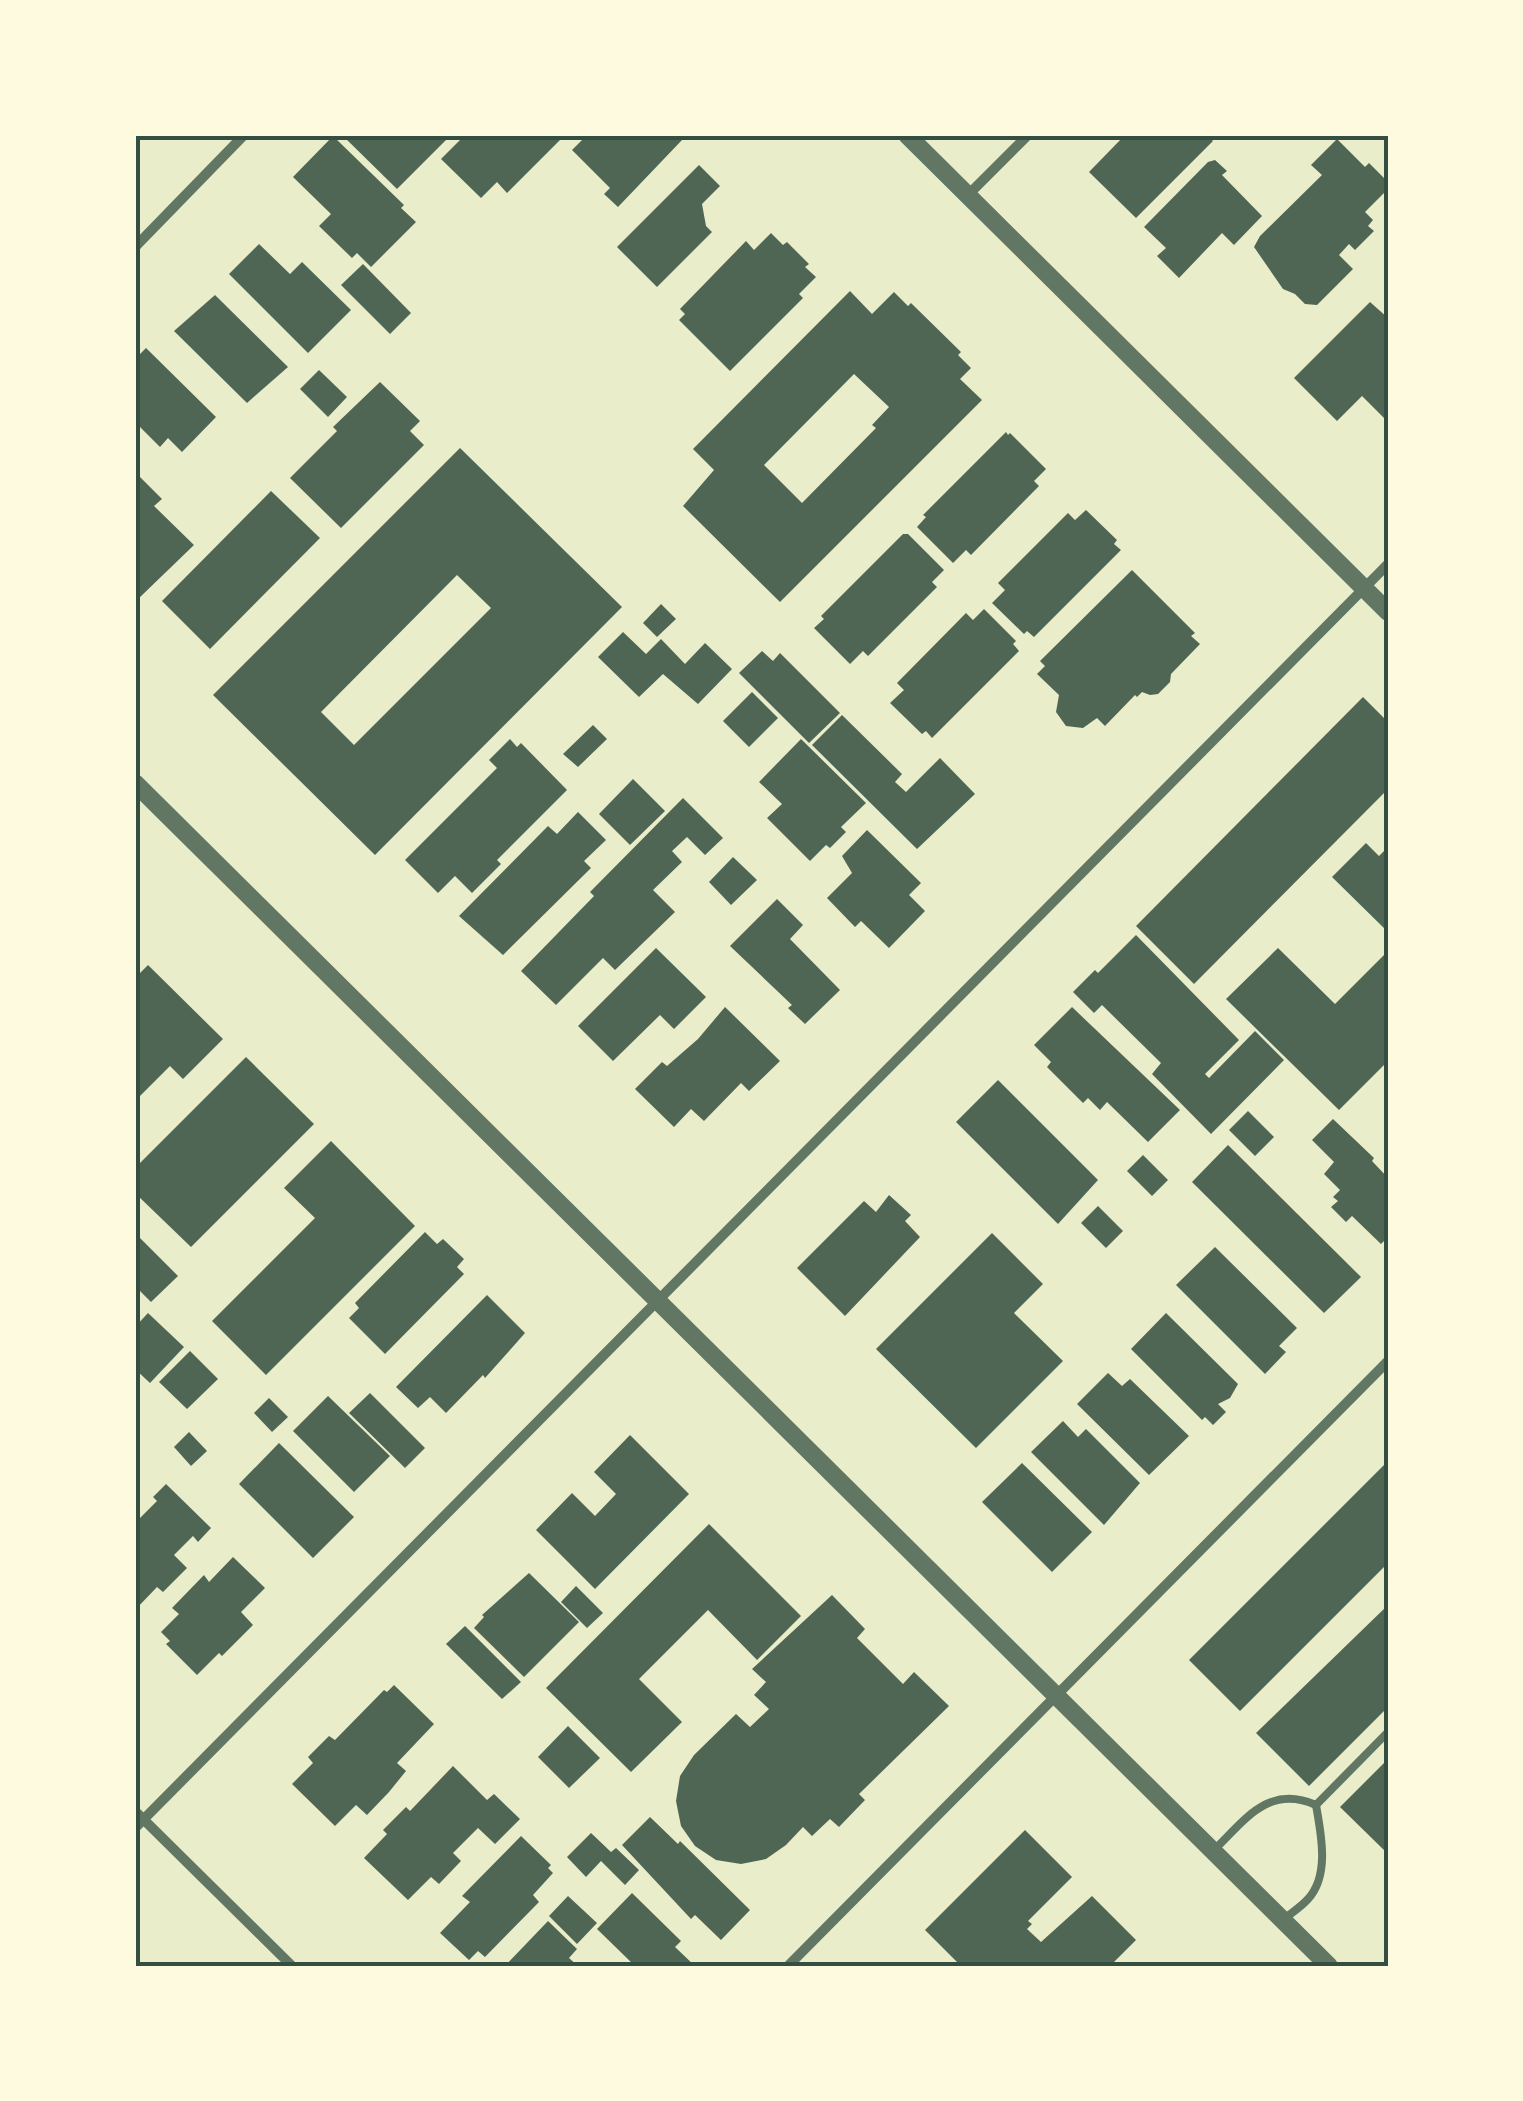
<svg xmlns="http://www.w3.org/2000/svg" width="1523" height="2101" font-family="'Fira Sans Condensed',sans-serif">
<style>
.building{fill:#4f6655;fill-rule:evenodd}
.lines{fill:none;stroke-linecap:round;stroke-linejoin:round}
.service{stroke:#617663;stroke-width:8}
.minor{stroke:#617663;stroke-width:10}
.tertiary{stroke:#617663;stroke-width:18}
.neatline{fill:none;stroke:#344e41;stroke-width:4}
</style>
<rect width="100%" height="100%" fill="#e9edc9"/>
<g class="building">
<path d="M342,135H451L397,189Z"/>
<path d="M465,135H565L507,193L497,182L481,198L441,159Z"/>
<path d="M587,135H677L682,140L618,207L604,194L610,188L572,150Z"/>
<path d="M1125,135H1206L1213,141L1136,218L1089,172Z"/>
<path d="M333,136L404,205L401,208L416,222L371,267L357,253L352,258L319,226L331,214L293,177Z"/>
<path d="M1337,139L1365,167L1369,163L1388,182V189L1365,212L1373,220L1368,226L1374,231L1355,250L1349,244L1339,255L1353,269L1317,305L1305,304L1295,294L1283,289L1254,247L1260,236L1322,175L1311,165Z"/>
<path d="M1215,160L1227,171L1222,175L1262,216L1234,245L1222,233L1179,278L1157,256L1166,248L1144,227L1208,162Z"/>
<path d="M699,165L720,186L702,204L706,226L712,232L657,287L617,247Z"/>
<path d="M771,233L783,245L787,242L809,264L805,267L816,277L799,294L803,298L730,371L679,320L685,314L680,309L746,241L754,250Z"/>
<path d="M259,244L290,274L302,262L351,310L308,353L229,274Z"/>
<path d="M363,264L411,313L390,334L341,285Z"/>
<path d="M850,291L872,314L894,292L908,306L911,303L961,352L958,355L971,368L960,379L982,400L780,602L683,506L714,470L693,449ZM854,374L889,407L872,425L876,428L802,503L764,465Z"/>
<path d="M215,295L288,367L247,403L174,331Z"/>
<path d="M1370,302L1388,318V422L1362,396L1337,421L1294,378Z"/>
<path d="M146,348L216,417L182,452L168,438L160,447L135,422V359Z"/>
<path d="M319,370L347,397L328,417L300,389Z"/>
<path d="M380,382L420,421L410,431L424,445L341,528L290,478L337,431L333,427Z"/>
<path d="M1006,432L1008,435L1010,433L1046,469L1034,481L1039,486L971,555L966,550L953,563L917,527L926,517L923,515Z"/>
<path d="M460,448L622,607L375,855L213,695ZM457,575L491,608L354,745L321,712Z"/>
<path d="M138,475L162,499L154,506L194,545L137,600L135,477Z"/>
<path d="M271,491L320,538L210,649L162,601Z"/>
<path d="M1086,510L1117,540L1114,544L1121,550L1034,637L1027,631L1024,634L992,603L1005,590L998,583L1068,513L1075,520Z"/>
<path d="M903,534H908L944,570L932,582L937,587L868,656L863,651L850,664L814,628L824,619L821,616Z"/>
<path d="M1132,570L1195,633L1191,636L1200,644L1171,674L1170,682L1158,694L1150,695L1142,692L1137,697L1135,695L1105,726L1097,718L1083,728L1066,726L1056,712L1059,695L1037,674L1045,666L1040,661Z"/>
<path d="M661,604L676,619L657,637L643,623Z"/>
<path d="M984,609L1016,641L1013,644L1019,651L932,738L926,731L922,734L890,703L904,690L897,683L966,613L973,620Z"/>
<path d="M623,632L646,654L661,639L685,664L705,643L732,669L698,704L663,674L639,697L598,657Z"/>
<path d="M762,651L773,661L780,653L840,713L809,743L739,673Z"/>
<path d="M752,692L778,718L749,747L723,721Z"/>
<path d="M1363,697L1388,722V789L1194,984L1136,926Z"/>
<path d="M842,715L902,774L895,782L906,792L940,758L975,794L917,849L812,745Z"/>
<path d="M593,725L607,739L578,767L563,754Z"/>
<path d="M510,739L517,747L521,743L567,790L497,860L501,864L472,893L455,876L438,893L405,860L497,768L489,760Z"/>
<path d="M801,739L866,803L841,827L846,832L830,848L826,845L810,861L767,818L782,804L759,782Z"/>
<path d="M633,779L665,811L630,845L599,814Z"/>
<path d="M683,798L723,838L705,855L687,837L672,851L682,862L653,890L675,912L615,970L603,958L556,1005L521,971L594,896L590,892Z"/>
<path d="M578,812L606,840L584,861L591,868L503,955L459,916L548,826L557,834Z"/>
<path d="M867,830L921,883L909,895L925,911L889,948L861,921L855,927L827,898L852,873L842,856Z"/>
<path d="M1366,843L1379,856L1388,847V932L1332,877Z"/>
<path d="M733,857L757,880L731,905L709,882Z"/>
<path d="M777,899L803,925L790,939L840,990L805,1024L788,1008L792,1005L730,946Z"/>
<path d="M1136,935L1239,1040L1205,1074L1209,1078L1255,1031L1284,1060L1211,1134L1152,1074L1161,1063L1102,1005L1094,1013L1073,992L1095,970L1098,973Z"/>
<path d="M656,948L706,997L674,1029L660,1015L613,1061L578,1026Z"/>
<path d="M1278,948L1335,1004L1388,951V1061L1339,1110L1226,999Z"/>
<path d="M148,965L223,1039L183,1079L170,1066L135,1101V978Z"/>
<path d="M725,1007L780,1061L749,1091L741,1083L704,1121L691,1109L674,1127L635,1089L662,1062L667,1066L698,1039Z"/>
<path d="M1072,1007L1180,1110L1148,1142L1107,1102L1100,1110L1088,1098L1083,1103L1047,1067L1051,1062L1034,1045Z"/>
<path d="M246,1057L314,1124L191,1247L135,1193V1168Z"/>
<path d="M998,1080L1098,1180L1058,1224L956,1122Z"/>
<path d="M1248,1111L1274,1137L1255,1156L1229,1130Z"/>
<path d="M1333,1119L1374,1158L1372,1161L1388,1178V1241L1386,1239L1381,1244L1352,1216L1346,1222L1331,1207L1338,1201L1333,1197L1340,1190L1324,1174L1334,1162L1312,1140Z"/>
<path d="M331,1141L415,1226L266,1375L212,1321L315,1218L284,1188Z"/>
<path d="M1228,1145L1361,1277L1324,1313L1192,1182Z"/>
<path d="M1143,1155L1168,1180L1152,1196L1127,1171Z"/>
<path d="M889,1195L911,1215L905,1221L920,1237L845,1316L797,1268L864,1201L876,1212Z"/>
<path d="M1098,1206L1123,1231L1106,1248L1081,1223Z"/>
<path d="M425,1232L437,1244L443,1239L464,1259L457,1267L464,1274L385,1354L349,1318L359,1308L355,1303Z"/>
<path d="M135,1233L178,1276L151,1302L135,1286Z"/>
<path d="M992,1233L1043,1284L1014,1313L1063,1361L976,1448L876,1349Z"/>
<path d="M1215,1247L1297,1328L1279,1346L1286,1352L1265,1374L1176,1285Z"/>
<path d="M487,1295L525,1333L485,1378L483,1375L446,1413L430,1397L418,1408L396,1387Z"/>
<path d="M148,1313L184,1347L150,1383L135,1369V1327Z"/>
<path d="M1166,1313L1238,1384L1230,1398L1218,1404L1226,1412L1213,1425L1205,1417L1202,1420L1131,1349Z"/>
<path d="M190,1351L218,1379L187,1409L159,1382Z"/>
<path d="M1108,1373L1122,1386L1130,1379L1189,1436L1149,1475L1077,1404Z"/>
<path d="M370,1393L425,1448L405,1468L349,1413Z"/>
<path d="M328,1396L390,1456L354,1492L293,1431Z"/>
<path d="M269,1398L288,1417L272,1432L254,1413Z"/>
<path d="M1063,1421L1078,1437L1086,1429L1140,1483L1104,1525L1031,1452Z"/>
<path d="M189,1432L207,1451L191,1466L174,1447Z"/>
<path d="M630,1435L689,1494L595,1589L536,1530L572,1493L595,1516L616,1494L594,1472Z"/>
<path d="M279,1443L354,1517L313,1558L239,1484Z"/>
<path d="M1388,1461V1563L1240,1711L1189,1660Z"/>
<path d="M1022,1463L1092,1532L1052,1572L982,1502Z"/>
<path d="M166,1484L211,1528L198,1542L193,1536L174,1555L187,1568L163,1592L157,1587L135,1610V1515L139,1519L157,1501L153,1497Z"/>
<path d="M709,1524L801,1616L757,1660L708,1610L639,1679L682,1722L631,1772L546,1688Z"/>
<path d="M233,1557L265,1588L241,1612L253,1625L222,1656L219,1653L197,1675L166,1644L170,1641L161,1632L179,1614L172,1608L204,1575L209,1582Z"/>
<path d="M529,1573L579,1622L524,1677L474,1628L484,1617L482,1615Z"/>
<path d="M576,1586L603,1613L587,1628L561,1602Z"/>
<path d="M832,1595L865,1629L857,1638L903,1684L914,1672L949,1706L859,1794L865,1800L839,1827L830,1819L812,1836L803,1827L786,1845L766,1859L741,1864L716,1860L695,1846L681,1826L676,1801L680,1776L694,1755L736,1714L750,1727L769,1709L754,1695L766,1682L752,1669Z"/>
<path d="M1388,1605V1707L1309,1786L1256,1733Z"/>
<path d="M465,1626L521,1682L502,1699L446,1644Z"/>
<path d="M394,1685L434,1724L397,1763L406,1771L389,1792L367,1815L356,1805L335,1826L292,1784L313,1763L308,1757L329,1736L335,1740L384,1690L387,1692Z"/>
<path d="M568,1726L600,1758L569,1788L538,1757Z"/>
<path d="M1388,1759V1854L1340,1807Z"/>
<path d="M453,1766L487,1800L494,1794L520,1819L495,1844L478,1828L453,1853L461,1861L439,1884L431,1877L408,1900L364,1858L387,1834L383,1830L406,1807L410,1811Z"/>
<path d="M650,1817L678,1844L680,1841L750,1910L721,1940L695,1915L691,1919L622,1845Z"/>
<path d="M1025,1830L1072,1877L1028,1921L1032,1924L1027,1929L1041,1942L1092,1896L1136,1940L1110,1966H961L925,1930Z"/>
<path d="M591,1833L611,1852L616,1848L639,1870L625,1885L601,1861L586,1877L567,1857Z"/>
<path d="M521,1836L551,1865L548,1868L553,1873L533,1895L539,1902L485,1957L478,1951L469,1960L440,1933L470,1902L462,1896Z"/>
<path d="M632,1893L681,1941L675,1947L695,1966H635L597,1929Z"/>
<path d="M568,1896L597,1923L577,1944L549,1916Z"/>
<path d="M548,1921L577,1949L569,1958L578,1966H505Z"/>
</g>
<g class="lines">
<g class="service">
<path d="M1213,1851C1245,1820 1268,1784 1316,1805L1388,1732"/>
<path d="M1283,1920C1291,1913 1301,1907 1308,1899C1330,1875 1321,1834 1316,1805"/>
</g>
<g class="minor">
<path d="M968,195L1028,135"/>
<path d="M135,247L244,135"/>
<path d="M135,1811L292,1966"/>
<path d="M135,1828L1388,564"/>
<path d="M788,1966L1388,1361"/>
</g>
<g class="tertiary">
<path d="M907,135L1388,612"/>
<path d="M135,783L1329,1966"/>
</g>
</g>
<rect width="1523" height="2101" fill="none" stroke="#fefae0" stroke-width="275"/>
<rect x="138" y="138" width="1248" height="1826" class="neatline"/>
</svg>
